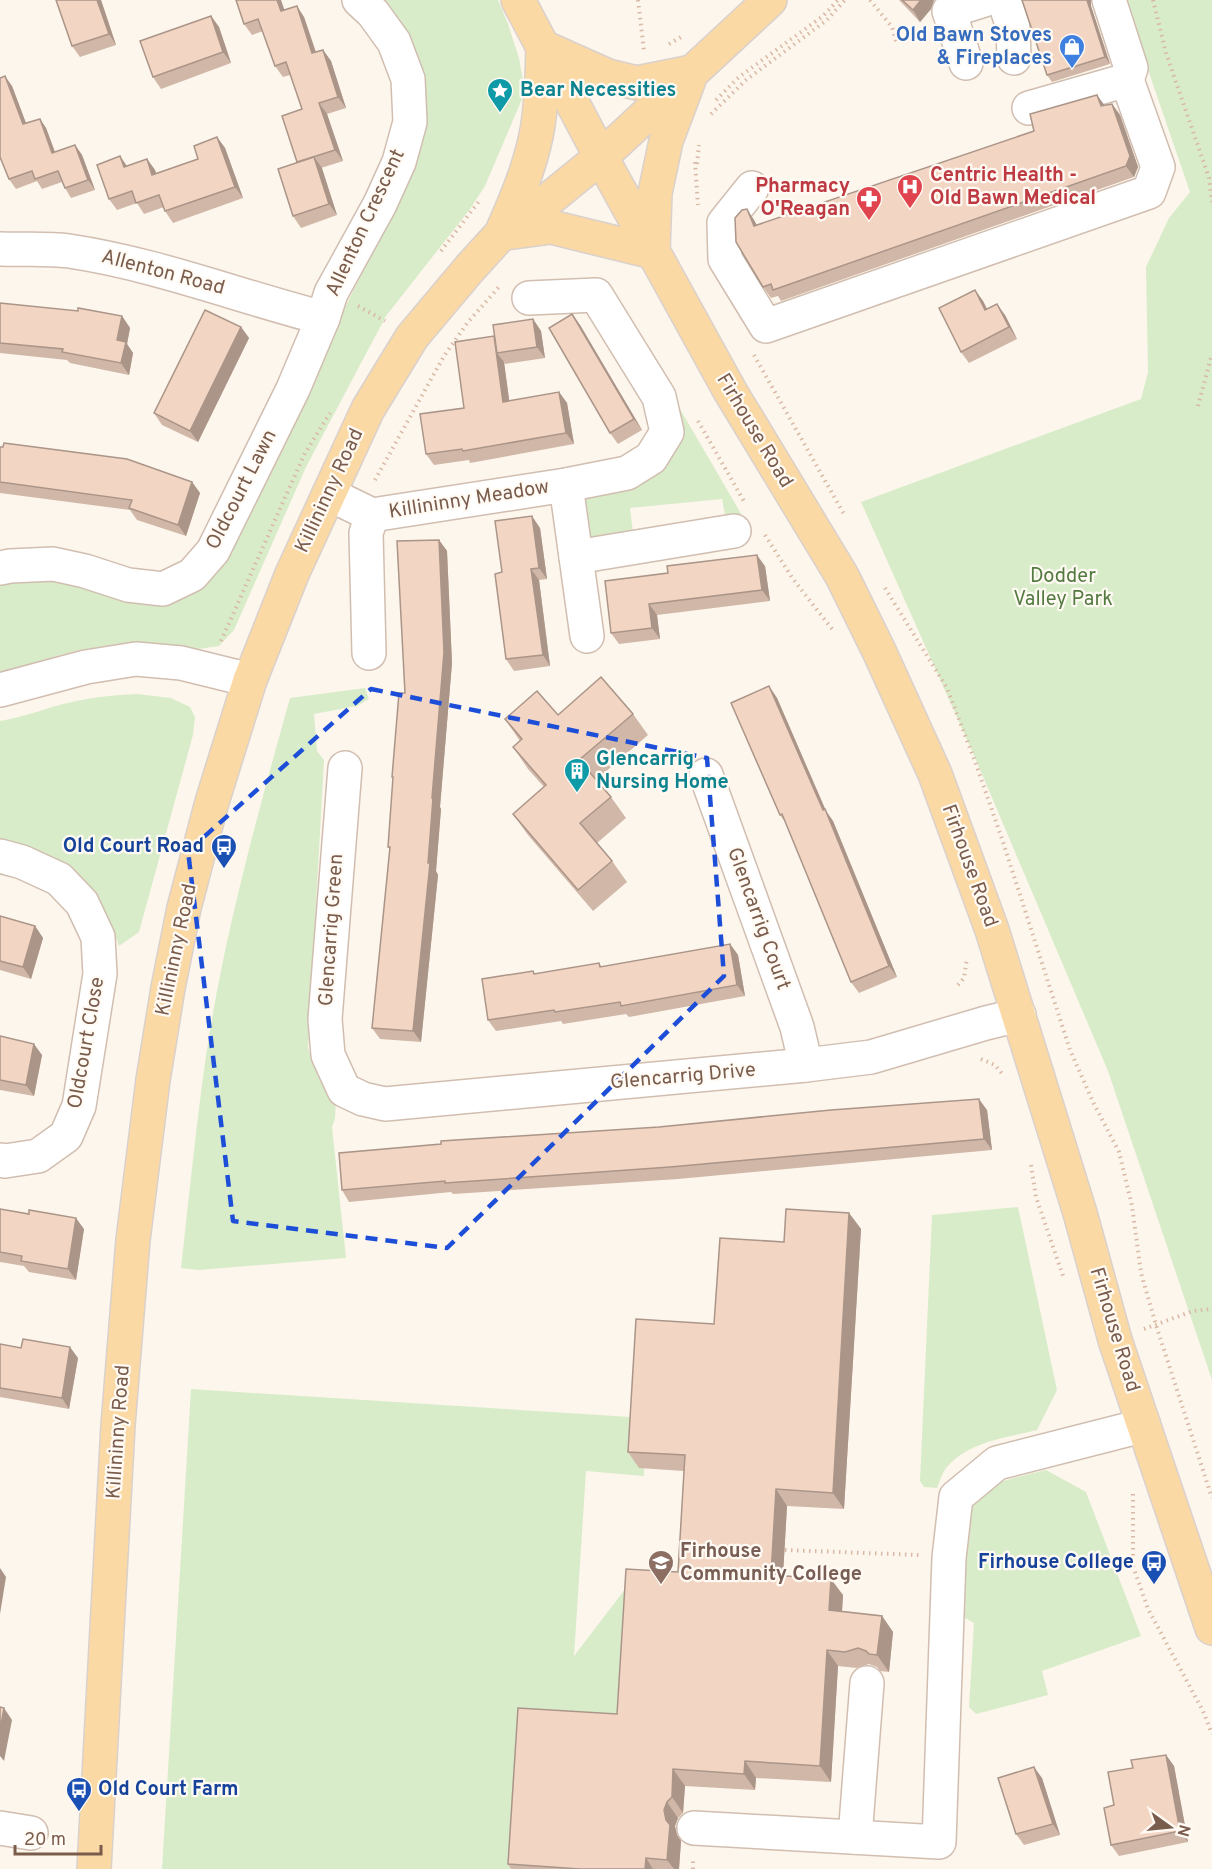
<svg xmlns="http://www.w3.org/2000/svg" width="1212" height="1869" font-family="Overpass,sans-serif">
<style>
.green{fill:#d8ecc9}
.lines{fill:none;stroke-linecap:round;stroke-linejoin:round}
.minor-casing{stroke:#d1beb0;stroke-width:36}
.major-casing{stroke:#dad1cd;stroke-width:36}
.path{stroke:#d9b8a5;stroke-width:4;stroke-dasharray:1.5 4.5;stroke-linecap:butt}
.minor{stroke:#fff;stroke-width:33}
.major{stroke:#fbd9a5;stroke-width:33}
.path-bridge{stroke:#d9b8a5;stroke-width:4;stroke-dasharray:1.5 4.5;stroke-linecap:butt}
.wall{fill:#d1b7a8}
.shaded-wall{fill:#aa9588}
.building{fill:#f3d5c3;stroke:#aa9588;stroke-width:1.5}
.marked{fill:none;stroke:#1d4ed8;stroke-width:4.5;stroke-dasharray:12 8;stroke-linejoin:round}
.labels{text-anchor:middle;dominant-baseline:central;stroke-width:4.5;stroke-linejoin:round;paint-order:stroke}
.shop-label{font-size:20px;font-weight:bold;fill:#366cbe;stroke:#fffaf3;text-anchor:end}
.culture-label{font-size:20px;font-weight:bold;fill:#0d838f;stroke:#fffaf3;text-anchor:start}
.health-label{font-size:20px;font-weight:bold;fill:#be3a42;stroke:#fffaf3;text-anchor:start}
.street-label{font-size:20px;fill:#7a5c4d;stroke:#fffaf3}
.park-label{font-size:20px;fill:#537a41;stroke:#fffaf3}
.transit-label{font-size:20px;font-weight:bold;fill:#164399;stroke:#fffaf3;text-anchor:end}
.education-label{font-size:20px;font-weight:bold;fill:#785e54;stroke:#fffaf3;text-anchor:start}
</style>
<rect width="100%" height="100%" fill="#fdf6ec"/>
<g class="green">
<path d="M379,0H498L508,24L519,58L525,92L485,186L470,209L386,316L369,348L306,467L234,630L219,646L191,650L156,644H119L79,650L0,672V579L43,576L119,595L219,565L402,191L416,156Z"/>
<path d="M1124,0H1212V1380L1108,1071L976,760L861,502L1141,399L1148,372L1146,267L1169,218L1190,192Z"/>
<path d="M680,409L743,517L726,520L722,499L630,508L633,533L591,538C583,529 582,509 585,497C643,482 682,482 680,409Z"/>
<path d="M365,688L369,699L357,706L314,714L317,751L324,760L308,1048C314,1064 319,1090 336,1097L335,1119L332,1127L346,1258L198,1270L181,1268C189,1197 196,1126 206,1056C224,935 257,816 290,698Z"/>
<path d="M137,694L171,698L190,707L195,717L193,735L139,932L119,946C106,908 86,875 49,856C35,849 16,845 0,841V721C25,717 48,707 72,702C94,697 115,695 137,694Z"/>
<path d="M1018,1207L1057,1390L1037,1430C1006,1438 969,1441 947,1467C942,1473 940,1481 937,1488L924,1487L920,1481L932,1215Z"/>
<path d="M191,1389L646,1418L644,1476L586,1471L574,1656L639,1571L630,1731L521,1869H162Z"/>
<path d="M1046,1470L1086,1492L1141,1636L1042,1671L1048,1695L976,1714L969,1707L974,1623L965,1618C966,1595 965,1511 977,1497C990,1481 1027,1475 1046,1470Z"/>
</g>
<g class="lines">
<defs>
<g id="minor">
<path d="M1004,0L1013,27L1014,58"/>
<path d="M1109,0L1131,68L1127,80"/>
<path d="M966,63L949,11L984,0"/>
<path d="M752,188L724,223L725,259L766,326L1149,192L1158,167L1127,80L1029,108"/>
<path d="M0,249C23,250 47,248 69,251C156,264 238,296 323,318"/>
<path d="M566,485L587,636"/>
<path d="M329,494L372,515L566,485L627,473L651,458L667,432L659,397L596,295L529,298"/>
<path d="M576,557L734,531"/>
<path d="M0,568L10,566L53,564L85,571L128,585L163,589L192,575L213,551L293,389L323,318L331,293L380,204L399,162L410,122L408,79L394,42L373,13L359,0"/>
<path d="M369,653L366,533L372,515"/>
<path d="M0,690L86,667L136,659L181,663L250,680"/>
<path d="M345,768L325,1019L328,1055L344,1090L363,1099L385,1104L806,1065L871,1057L986,1023L1019,1015"/>
<path d="M706,775L797,1027L806,1065"/>
<path d="M0,856L22,862L59,879L82,903L98,937L100,974L79,1106L66,1136L38,1156L5,1161L0,1160"/>
<path d="M0,1828L31,1833"/>
<path d="M694,1828L939,1842L949,1558L956,1497L997,1463L1126,1430L1143,1423"/>
<path d="M855,1837L867,1683"/>
</g>
<g id="major">
<path d="M518,0L601,157L730,391L842,576L879,651L935,774L992,930L1080,1213L1115,1340L1212,1628"/>
<path d="M543,47L608,76L637,83L692,72"/>
<path d="M506,233L551,227L653,252"/>
<path d="M501,234C515,202 529,170 536,136C542,107 542,76 543,47"/>
<path d="M653,251L655,193L666,141L689,80"/>
<path d="M94,1869L118,1425L133,1240L153,1080L168,988L184,908L212,802L250,680L292,574L368,409L412,337L470,268L501,234L532,213L601,157L770,0"/>
</g>
</defs>
<use href="#minor" class="minor-casing"/>
<use href="#major" class="major-casing"/>
<g class="path">
<path d="M638,0L644,51"/>
<path d="M870,0L892,27L897,44"/>
<path d="M1153,0L1166,53L1209,178L1212,202"/>
<path d="M669,44L683,36"/>
<path d="M716,100L739,77L823,16L838,0"/>
<path d="M711,114L746,80L827,20L845,0"/>
<path d="M695,162L698,205"/>
<path d="M697,164L699,145"/>
<path d="M441,251L480,200"/>
<path d="M358,306L385,321"/>
<path d="M754,355L845,516"/>
<path d="M1198,406L1212,354"/>
<path d="M698,421L745,503"/>
<path d="M375,480L444,356L468,322L499,287"/>
<path d="M765,535L793,579L832,629"/>
<path d="M885,588L947,688L976,764L1003,842L1070,1050L1094,1104L1119,1152L1132,1206L1141,1273L1156,1325L1212,1498"/>
<path d="M221,641L304,455L330,413"/>
<path d="M958,985L964,978L967,958"/>
<path d="M981,1059L995,1065L1003,1075"/>
<path d="M1031,1165L1036,1197L1063,1276"/>
<path d="M1144,1329L1193,1311L1212,1309"/>
<path d="M1133,1494V1566L1148,1609L1203,1711L1212,1734"/>
<path d="M785,1550L919,1555"/>
<path d="M693,1869V1858"/>
</g>
<use href="#minor" class="minor"/>
<use href="#major" class="major"/>
<path class="path-bridge" d="M803,214L801,209L806,207L808,213"/>
</g>
<g class="wall">
<path d="M101,0L116,45L80,57L72,46Z"/>
<path d="M899,0H934L931,9L920,22Z"/>
<path d="M1022,0H1091V6L1110,64L1052,82L1047,75Z"/>
<path d="M285,10L304,17L316,52L323,50L331,61L346,108L327,114L343,161L321,168L337,215L301,228L293,216L302,109L290,75L283,77L275,66L263,31L252,35L244,24Z"/>
<path d="M211,16L219,27L231,63L161,89L153,77Z"/>
<path d="M12,86L26,123L40,119L46,128L55,152L75,145L82,155L95,190L71,198L65,188L62,182L42,189L37,181L16,189L9,179Z"/>
<path d="M1097,95L1104,105L1112,104L1120,115L1138,167L1134,177L781,301L778,296L771,298L763,287L747,209L754,220L757,225L1034,131Z"/>
<path d="M217,137L225,148L243,198L173,223L165,211L164,207L144,214L137,203L117,210L109,199L120,156L127,166L147,159L155,170L156,173L198,159Z"/>
<path d="M975,290L983,301L987,309L1005,315L1017,339L969,363L961,352Z"/>
<path d="M0,303L122,316L130,328L127,344L133,353L129,375L70,363L67,360L0,353Z"/>
<path d="M572,314L580,325L642,430L618,444L610,433Z"/>
<path d="M533,319L541,331L545,358L505,364L504,362L509,401L559,392L567,403L574,444L470,463L469,460L434,465L426,454L464,408L494,336L495,338Z"/>
<path d="M241,327L249,338L198,442L162,425L154,413Z"/>
<path d="M0,447L192,482L200,493L186,536L137,520L130,510L0,493Z"/>
<path d="M540,528L547,579L539,580L550,666L514,671L506,659L502,572Z"/>
<path d="M439,540L447,551L452,663L440,807L441,809L436,871L438,875L421,1042L380,1039L372,1028L390,849L388,847L393,778L392,777L405,693Z"/>
<path d="M765,566L770,601L657,615L660,639L619,644L611,633L605,581Z"/>
<path d="M769,686L777,698L826,811L833,821L897,977L859,993L851,982L786,823L780,815Z"/>
<path d="M633,714L648,735L596,780L611,797L626,818L597,843L612,861L627,882L593,911L528,835L513,814L544,787L528,769L513,747L520,741L505,719L558,715Z"/>
<path d="M0,916L35,926L43,938L31,979L0,970Z"/>
<path d="M730,944L738,955L745,996L629,1017L626,1014L563,1024L561,1021L496,1031L488,1020L533,971L535,974L599,963L602,967Z"/>
<path d="M0,1036L42,1055L34,1096L0,1090Z"/>
<path d="M987,1110L992,1150L678,1179L453,1194L451,1192L349,1202L342,1190Z"/>
<path d="M0,1209L84,1229L76,1280L29,1272L24,1266L0,1262Z"/>
<path d="M849,1213L861,1229L844,1509L787,1506L783,1576L843,1595L842,1611L882,1616L893,1632L889,1672L880,1671L877,1667L869,1664L857,1668L838,1666L831,1782L756,1778L755,1790L685,1786L683,1813L678,1818L675,1826L677,1835L681,1841L679,1869H511L508,1864L617,1714L678,1572L684,1471L639,1468L628,1452L714,1324L784,1242Z"/>
<path d="M0,1344L78,1358L69,1409L0,1397Z"/>
<path d="M1166,1755L1174,1766L1188,1842L1119,1856L1111,1845L1114,1805L1133,1768Z"/>
<path d="M1042,1778L1060,1835L1024,1845L1016,1834Z"/>
</g>
<g class="shaded-wall">
<path d="M97,0H101L116,45L109,34Z"/>
<path d="M277,0H281L289,23L281,11Z"/>
<path d="M921,0H934L931,9L920,22L913,10Z"/>
<path d="M1087,0H1091V6L1110,64L1105,57Z"/>
<path d="M297,6L304,17L320,65L312,53Z"/>
<path d="M211,16L219,27L231,63L223,52Z"/>
<path d="M323,50L331,61L346,108L338,97Z"/>
<path d="M5,76L12,86L30,134L23,124Z"/>
<path d="M1097,95L1105,106H1101Z"/>
<path d="M319,103L327,114L343,161L335,150Z"/>
<path d="M1112,104L1120,115L1138,167L1134,177L1126,166Z"/>
<path d="M40,119L46,128L59,163L52,153Z"/>
<path d="M217,137L225,148L243,198L235,187Z"/>
<path d="M75,145L82,155L95,190L88,180Z"/>
<path d="M120,156L128,168L124,167Z"/>
<path d="M314,157L322,168L337,215L329,204Z"/>
<path d="M147,159L155,170L160,186L152,175Z"/>
<path d="M747,209L754,220L762,237L754,226Z"/>
<path d="M975,290L983,301L993,321L985,310Z"/>
<path d="M997,304L1005,315L1017,339L1009,327Z"/>
<path d="M572,314L580,325L642,430L634,419Z"/>
<path d="M122,316L130,328L127,344L133,353L129,375L121,363L117,340Z"/>
<path d="M533,319L541,331L545,358L537,347Z"/>
<path d="M241,327L249,338L198,442L190,431Z"/>
<path d="M494,336L502,347L497,353L504,362L511,413L503,402Z"/>
<path d="M559,392L567,403L574,444L566,433Z"/>
<path d="M192,482L200,493L186,536L178,525Z"/>
<path d="M532,516L540,528L547,579L539,568Z"/>
<path d="M439,540L447,551L452,663L440,807L441,809L436,871L438,875L421,1042L413,1031L428,863L432,798Z"/>
<path d="M757,555L765,566L770,601L762,590Z"/>
<path d="M531,569L539,580L550,666L543,655Z"/>
<path d="M649,604L657,615L660,639L652,628Z"/>
<path d="M769,686L777,698L826,811L833,821L897,977L889,966L823,810Z"/>
<path d="M35,926L43,938L31,979L23,967Z"/>
<path d="M730,944L738,955L745,996L737,985Z"/>
<path d="M34,1044L42,1055L34,1096L26,1085Z"/>
<path d="M979,1099L987,1110L992,1150L984,1139Z"/>
<path d="M849,1213L861,1229L844,1509L833,1493Z"/>
<path d="M76,1218L84,1229L76,1280L68,1269Z"/>
<path d="M70,1347L78,1358L69,1409L62,1398Z"/>
<path d="M776,1489L787,1506L782,1592L771,1575Z"/>
<path d="M0,1568L6,1577L0,1614Z"/>
<path d="M831,1579L843,1595L841,1626L829,1610Z"/>
<path d="M882,1616L893,1632L889,1672L877,1655Z"/>
<path d="M827,1650L838,1666L831,1782L820,1766Z"/>
<path d="M4,1708L12,1720L4,1761L0,1756V1730Z"/>
<path d="M1166,1755L1174,1766L1188,1842L1180,1831Z"/>
<path d="M745,1761L756,1778L755,1790L744,1774Z"/>
<path d="M1034,1767L1042,1778L1060,1835L1053,1824Z"/>
<path d="M673,1769L685,1786L683,1813L672,1797Z"/>
<path d="M667,1802L678,1818L675,1826L677,1835L681,1841L679,1869H674L667,1860L666,1820L664,1810Z"/>
<path d="M646,1858L653,1869H645Z"/>
</g>
<g class="building">
<path d="M56,0H97L109,34L72,46Z"/>
<path d="M236,0H277L281,11L297,6L312,53L323,50L338,97L319,103L335,150L297,162L282,116L302,109L286,62L275,66L258,19L244,24Z"/>
<path d="M902,0H921L913,10Z"/>
<path d="M1022,0H1087L1105,57L1047,75Z"/>
<path d="M211,16L223,52L153,77L140,41Z"/>
<path d="M5,76L23,124L40,119L52,153L75,145L88,180L65,188L58,171L35,179L32,171L9,179L0,157V78Z"/>
<path d="M1097,95L1101,106L1112,104L1130,156L1126,166L773,290L771,284L763,287L736,242L735,218L742,210L747,209L754,226L1034,131L1030,114Z"/>
<path d="M217,137L235,187L165,211L159,195L136,203L132,191L109,199L97,165L120,156L124,167L147,159L152,175L198,159L194,146Z"/>
<path d="M314,157L329,204L293,216L278,169Z"/>
<path d="M975,290L985,310L997,304L1009,327L961,352L939,308Z"/>
<path d="M0,303L78,311V308L122,316L117,340L126,342L121,363L62,352L63,349L0,343Z"/>
<path d="M205,310L241,327L190,431L154,413Z"/>
<path d="M572,314L634,419L610,433L549,328Z"/>
<path d="M533,319L537,347L497,353L493,325Z"/>
<path d="M494,336L503,402L559,392L566,433L463,451L462,449L426,454L420,414L464,408L455,342Z"/>
<path d="M4,443L127,459L192,482L178,525L129,508L132,500L0,482V447H3Z"/>
<path d="M532,516L539,568L531,569L543,655L506,659L495,574L502,572L495,521Z"/>
<path d="M439,540L444,652L432,798H433L428,863H430L413,1031L372,1028L390,847H388L393,777H392L399,693H405L397,541Z"/>
<path d="M757,555L762,590L649,604L652,628L611,633L605,581L668,573L667,566Z"/>
<path d="M601,677L633,714L579,760L611,797L580,823L612,861L578,890L513,814L546,785L513,747L522,739L505,719L537,691L558,715Z"/>
<path d="M769,686L823,810L825,809L889,966L851,982L782,814L780,815L731,703Z"/>
<path d="M0,916L35,926L23,967L0,961Z"/>
<path d="M730,944L737,985L621,1006L620,1002L555,1012L554,1010L488,1020L482,979L533,971L534,974L599,963L600,967Z"/>
<path d="M0,1036L34,1044L26,1085L0,1080Z"/>
<path d="M979,1099L984,1139L670,1167L445,1183V1181L342,1190L339,1153L441,1144V1141L659,1127L831,1110Z"/>
<path d="M0,1209L29,1214V1210L76,1218L68,1269L21,1261L22,1256L0,1252Z"/>
<path d="M786,1209L849,1213L833,1493L776,1489L771,1575L831,1579L829,1610L882,1616L877,1655L869,1654L866,1651L858,1648L845,1652L827,1650L820,1766L745,1761L744,1774L673,1769L672,1797L667,1802L664,1810L666,1820L670,1825L667,1860L646,1858L645,1869H580L508,1864L518,1708L617,1714L626,1569L678,1572L685,1455L628,1452L636,1319L714,1324L720,1238L784,1242Z"/>
<path d="M23,1339L70,1347L62,1398L0,1388V1344L21,1348Z"/>
<path d="M0,1707L4,1708L0,1730Z"/>
<path d="M1166,1755L1180,1831L1111,1845L1104,1808L1114,1805L1108,1772L1133,1768L1131,1760Z"/>
<path d="M1034,1767L1053,1824L1016,1834L998,1778Z"/>
</g>
<path class="marked" d="M371,689L707,758L724,976L447,1248L233,1221L188,851Z"/>
<defs>
<symbol id="shop-pin" viewBox="-11 -11 22 30"><path d="M0 17L-7.5 6A9.5 9.5 0 1 1 7.5 6Z" fill="#3f7fe0" stroke="#fffaf3"/><path d="M-5-2.5h2.3a2.7 3.5 0 0 1 5.4 0H5L5.5 6h-11ZM-1.5-2.5h3a1.5 2.3 0 0 0-3 0Z" fill="#fff"/></symbol>
<symbol id="sight-pin" viewBox="-11 -11 22 30"><path d="M0 17L-7.5 6A9.5 9.5 0 1 1 7.5 6Z" fill="#0f9aa8" stroke="#fffaf3"/><path d="M0-6L1.8-2.2L6-1.7L2.9 1.2L3.7 5.4L0 3.3L-3.7 5.4L-2.9 1.2L-6-1.7L-1.8-2.2Z" fill="#fff"/></symbol>
<symbol id="hospital-pin" viewBox="-11 -11 22 30"><path d="M0 17L-7.5 6A9.5 9.5 0 1 1 7.5 6Z" fill="#e0444e" stroke="#fffaf3"/><path d="M-5-5h3v3.5h4V-5h3V5h-3V1.5h-4V5h-3Z" fill="#fff"/></symbol>
<symbol id="pharmacy-pin" viewBox="-11 -11 22 30"><path d="M0 17L-7.5 6A9.5 9.5 0 1 1 7.5 6Z" fill="#e0444e" stroke="#fffaf3"/><path d="M-2-6h4v4h4v4h-4v4h-4v-4h-4v-4h4Z" fill="#fff"/></symbol>
<symbol id="building-pin" viewBox="-11 -11 22 30"><path d="M0 17L-7.5 6A9.5 9.5 0 1 1 7.5 6Z" fill="#0f9aa8" stroke="#fffaf3"/><path d="M-4-6H4V6H1V3H-1V6H-4ZM-2.5-4.3h1.7v1.8h-1.7ZM.8-4.3h1.7v1.8H.8ZM-2.5-1h1.7V.8h-1.7ZM.8-1h1.7V.8H.8Z" fill="#fff"/></symbol>
<symbol id="bus-pin" viewBox="-11 -11 22 30"><path d="M0 17L-7.5 6A9.5 9.5 0 1 1 7.5 6Z" fill="#1a4fb4" stroke="#fffaf3"/><path d="M-5-6H5V4H4V6H2V4H-2V6H-4V4H-5ZM-3.5-4V0h7V-4ZM-3.5 1.2v1.5H-2V1.2ZM2 1.2v1.5H3.5V1.2Z" fill="#fff"/></symbol>
<symbol id="school-pin" viewBox="-11 -11 22 30"><path d="M0 17L-7.5 6A9.5 9.5 0 1 1 7.5 6Z" fill="#8d6e63" stroke="#fffaf3"/><path d="M0-5L7-2L0 1L-7-2ZM-4 1L0 2.5L4 1V4Q0 6-4 4Z" fill="#fff"/></symbol>
</defs>
<g fill-rule="evenodd">
<use href="#shop-pin" x="1057" y="32" width="30" height="40"/>
<use href="#sight-pin" x="485" y="76" width="30" height="40"/>
<use href="#hospital-pin" x="895" y="172" width="30" height="40"/>
<use href="#pharmacy-pin" x="854" y="184" width="30" height="40"/>
<use href="#building-pin" x="562" y="756" width="30" height="40"/>
<use href="#bus-pin" x="209" y="832" width="30" height="40"/>
<use href="#school-pin" x="646" y="1548" width="30" height="40"/>
<use href="#bus-pin" x="1139" y="1548" width="30" height="40"/>
<use href="#bus-pin" x="64" y="1775" width="30" height="40"/>
</g>
<g class="labels">
<g class="shop-label">
<text x="1052" y="36">Old Bawn Stoves<tspan x="1052" dy="23">&amp; Fireplaces</tspan></text>
</g>
<g class="culture-label">
<text x="520" y="91">Bear Necessities</text>
<text x="596" y="760">Glencarrig<tspan x="596" dy="23">Nursing Home</tspan></text>
</g>
<g class="health-label">
<text x="930" y="176">Centric Health -<tspan x="930" dy="23">Old Bawn Medical</tspan></text>
<text x="850" y="187" text-anchor="end">Pharmacy<tspan x="850" dy="23">O'Reagan</tspan></text>
</g>
<g class="street-label">
<text transform="translate(366 223) rotate(-65)">Allenton Crescent</text>
<text transform="translate(163 273) rotate(15)">Allenton Road</text>
<text transform="translate(754 431) rotate(59)">Firhouse Road</text>
<text transform="translate(242 490) rotate(-63)">Oldcourt Lawn</text>
<text transform="translate(330 491) rotate(-65)">Killininny Road</text>
<text transform="translate(469 500) rotate(-9)">Killininny Meadow</text>
<text transform="translate(969 866) rotate(70)">Firhouse Road</text>
<text transform="translate(758 919) rotate(70)">Glencarrig Court</text>
<text transform="translate(332 930) rotate(-86)">Glencarrig Green</text>
<text transform="translate(177 950) rotate(-78)">Killininny Road</text>
<text transform="translate(87 1043) rotate(-80)">Oldcourt Close</text>
<text transform="translate(683 1077) rotate(-5)">Glencarrig Drive</text>
<text transform="translate(1114 1330) rotate(73)">Firhouse Road</text>
<text transform="translate(119 1432) rotate(-86)">Killininny Road</text>
</g>
<g class="park-label">
<text x="1063" y="577">Dodder<tspan x="1063" dy="23">Valley Park</tspan></text>
</g>
<g class="transit-label">
<text x="204" y="847">Old Court Road</text>
<text x="1134" y="1563">Firhouse College</text>
<text x="98" y="1790" text-anchor="start">Old Court Farm</text>
</g>
<g class="education-label">
<text x="680" y="1552">Firhouse<tspan x="680" dy="23">Community College</tspan></text>
</g>
</g>
<g transform="translate(1170 1827) rotate(105)" stroke="#fffaf3" stroke-width="4.5" paint-order="stroke">
<path d="M0-4.5L10 22L0 15L-10 22Z" fill="#7a5c4d"/>
<text y="-9" font-size="16" font-weight="bold" text-anchor="middle" fill="#7a5c4d">N</text>
</g>
<path d="M15 1845v9h86v-9" fill="none" stroke="#7a5c4d" stroke-width="3"/>
<text x="24" y="1845" font-size="18" fill="#7a5c4d" stroke="#fffaf3" stroke-width="4.5" paint-order="stroke">20 m</text>
</svg>
